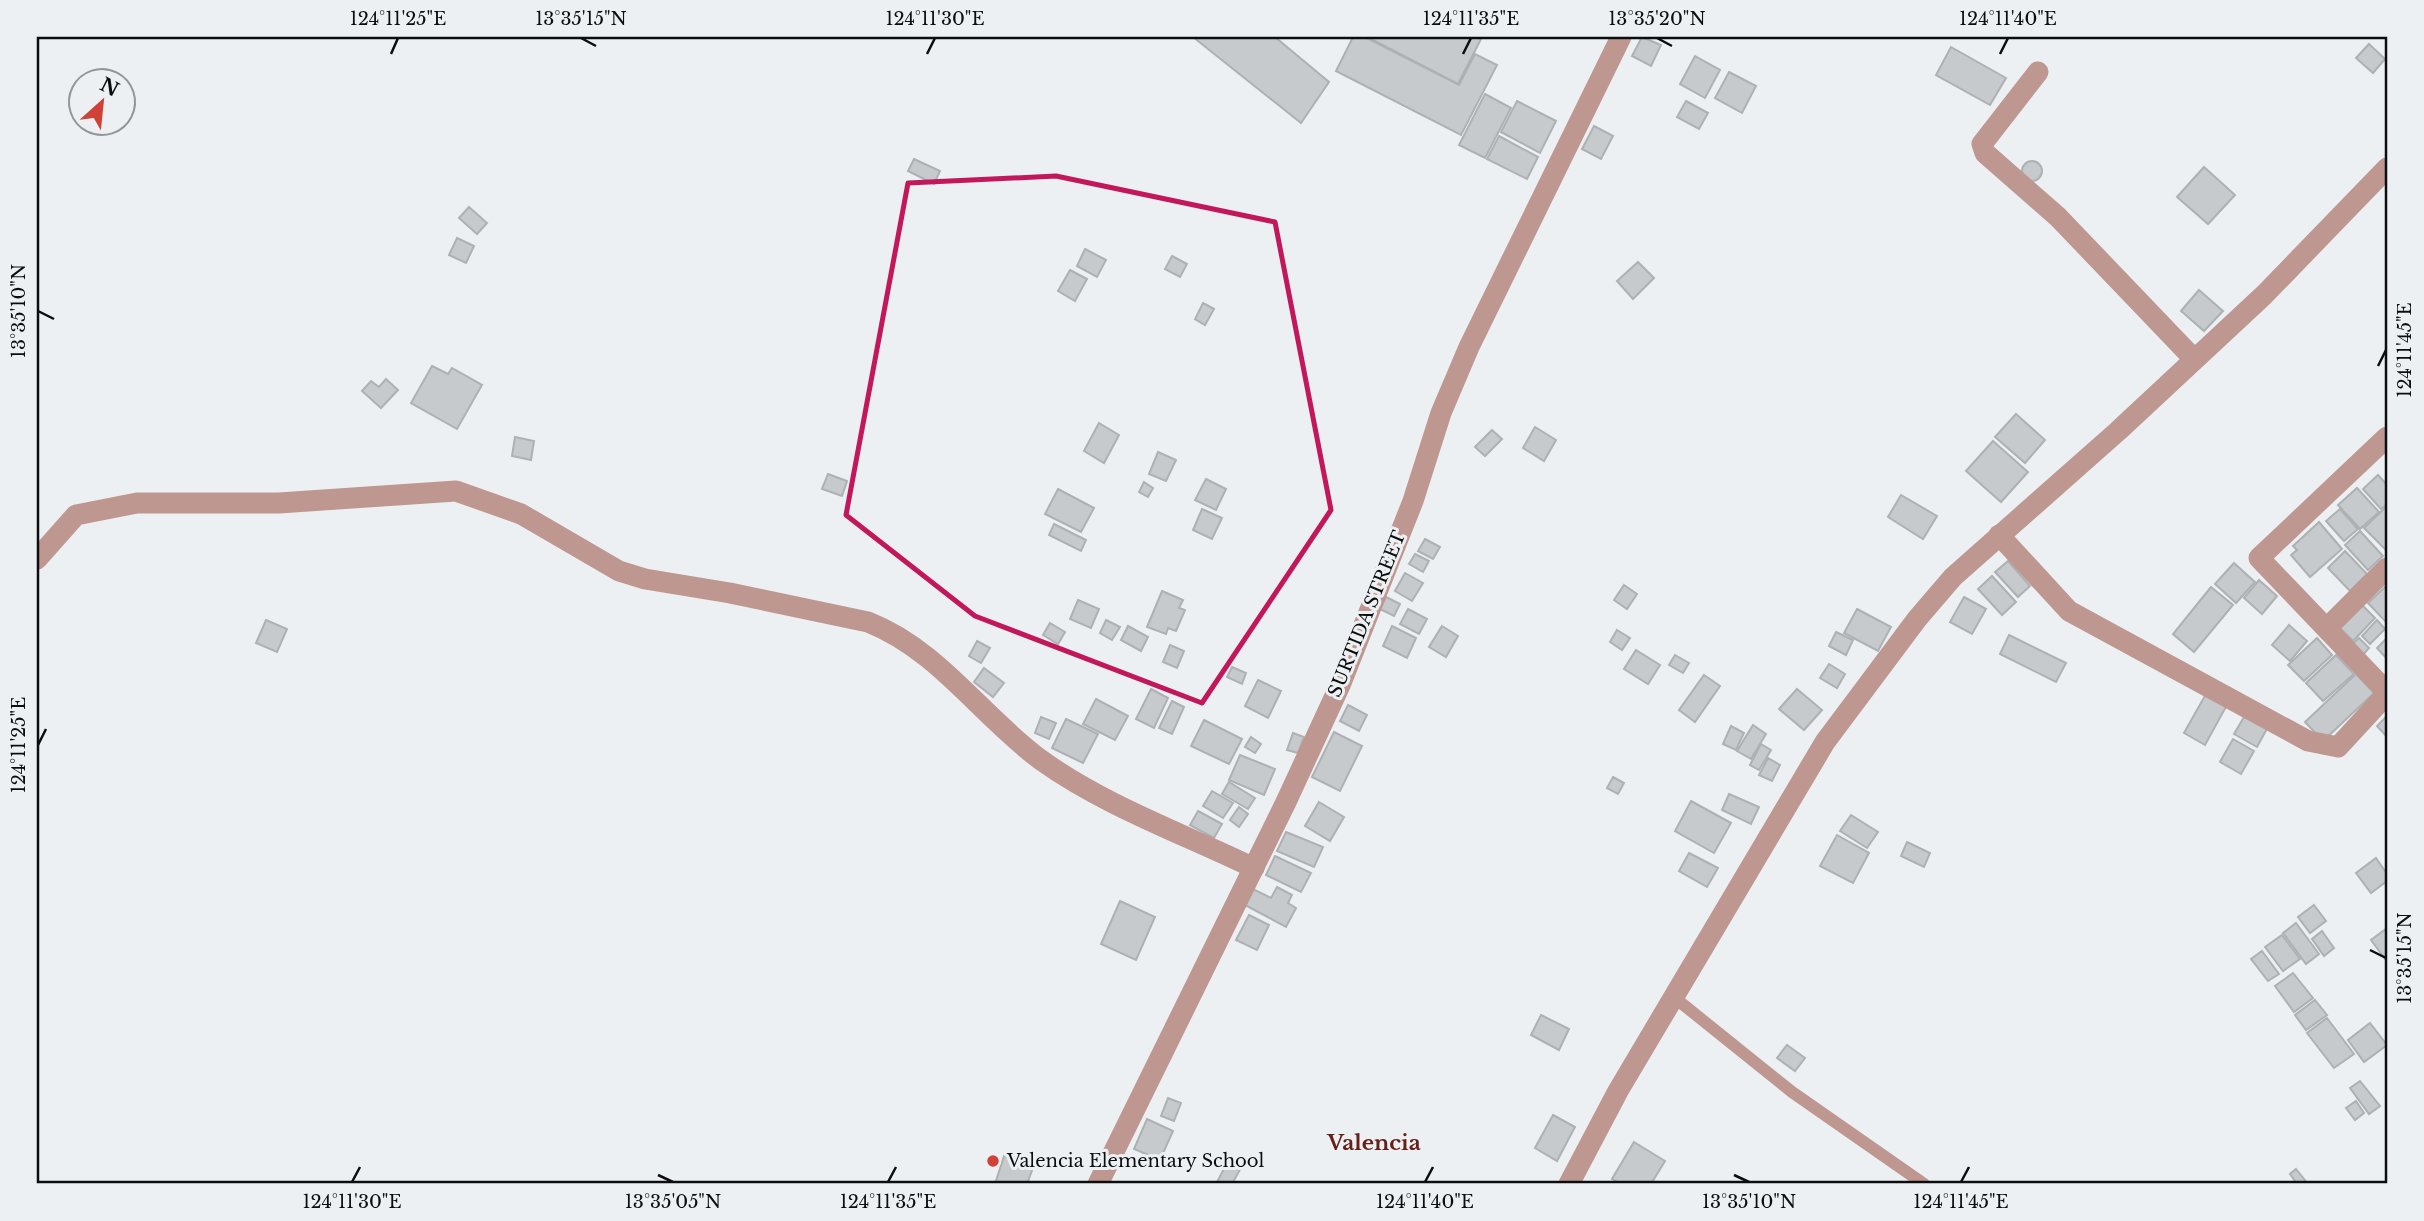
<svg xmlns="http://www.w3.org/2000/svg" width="2424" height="1221" font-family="'Libre Baskerville',serif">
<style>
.building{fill:#c7cacc;stroke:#aeb1b3;stroke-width:2}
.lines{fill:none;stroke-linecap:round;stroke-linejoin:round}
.lane{stroke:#bf9791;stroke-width:12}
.street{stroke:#bf9791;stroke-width:21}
.marked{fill:none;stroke:#c2185b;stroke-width:5;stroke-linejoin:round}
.ticks{fill:none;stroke:#0c0d0e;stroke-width:2.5}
.poi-dot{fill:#d04237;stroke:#edf0f3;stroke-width:2.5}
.labels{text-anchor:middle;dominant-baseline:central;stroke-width:6;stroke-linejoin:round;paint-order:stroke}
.street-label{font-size:18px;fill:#0c0d0e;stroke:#edf0f3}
.poi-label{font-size:18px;fill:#0c0d0e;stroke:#edf0f3;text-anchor:start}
.quarter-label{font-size:21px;font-weight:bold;fill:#65201a;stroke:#edf0f3}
.neatline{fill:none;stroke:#0c0d0e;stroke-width:2.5}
.ticks-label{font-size:18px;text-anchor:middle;fill:#0c0d0e}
</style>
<rect width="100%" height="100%" fill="#edf0f3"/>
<g class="building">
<path d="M1193,37H1275L1329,82L1301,123Z"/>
<path d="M1353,37H1365L1459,85L1475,54L1497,65L1461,135L1336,71Z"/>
<path d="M1367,37H1476L1481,39L1458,84Z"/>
<path d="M1642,37L1661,45L1651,66L1632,56Z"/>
<path d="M2369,44L2385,59L2373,73L2356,58Z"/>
<path d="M1951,47L2006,78L1990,105L1936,75Z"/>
<path d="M1695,56L1720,70L1705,98L1680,84Z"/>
<path d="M1729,72L1756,86L1742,113L1715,98Z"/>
<path d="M1485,94L1511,108L1485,158L1459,145Z"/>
<path d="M1517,101L1556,121L1540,153L1501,132Z"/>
<path d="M1686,101L1708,113L1699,129L1677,117Z"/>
<path d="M1594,126L1613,136L1601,159L1582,149Z"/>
<path d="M1499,136L1538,157L1527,179L1487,159Z"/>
<path d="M914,159L940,171L934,184L908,171Z"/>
<circle cx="2032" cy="171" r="10"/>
<path d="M2204,167L2235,195L2208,224L2177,197Z"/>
<path d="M469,207L487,223L477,234L459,218Z"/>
<path d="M457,238L474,246L466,263L449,255Z"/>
<path d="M1085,249L1106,260L1097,277L1077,266Z"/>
<path d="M1172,256L1187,264L1180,277L1165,269Z"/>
<path d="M1638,262L1654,278L1633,299L1617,281Z"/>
<path d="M1070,270L1087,279L1075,301L1058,291Z"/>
<path d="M2199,290L2223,311L2204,331L2181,311Z"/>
<path d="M1203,303L1214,309L1205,325L1195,319Z"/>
<path d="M432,366L448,374L452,368L482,385L457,429L411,403Z"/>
<path d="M386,379L398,390L381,408L362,391L371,381L379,387Z"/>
<path d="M2016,414L2045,440L2025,463L1995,437Z"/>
<path d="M1099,423L1119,435L1104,463L1084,451Z"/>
<path d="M1535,427L1556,440L1544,461L1523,448Z"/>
<path d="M1492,430L1502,439L1485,456L1475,447Z"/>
<path d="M515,437L534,441L531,460L512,456Z"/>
<path d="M1993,441L2028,472L2001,502L1966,471Z"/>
<path d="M1158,452L1176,460L1166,481L1149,474Z"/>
<path d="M828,474L847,481L842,496L822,489Z"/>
<path d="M2378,475L2387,485V504L2381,509L2363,489Z"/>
<path d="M1206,479L1226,489L1216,510L1195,500Z"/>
<path d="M1144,482L1153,488L1148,497L1139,492Z"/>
<path d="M2357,488L2379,512L2360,529L2338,505Z"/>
<path d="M1058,489L1094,508L1081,532L1045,514Z"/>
<path d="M1901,495L1937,516L1923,539L1888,517Z"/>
<path d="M2387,506V549L2386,550L2364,528Z"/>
<path d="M1202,509L1222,518L1212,539L1193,530Z"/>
<path d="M2340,509L2358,529L2344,541L2326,521Z"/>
<path d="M2319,522L2342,549L2310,577L2291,555L2297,550L2293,546Z"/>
<path d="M1054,524L1086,540L1081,551L1049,535Z"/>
<path d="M2360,531L2383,556L2368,570L2345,545Z"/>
<path d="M1425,539L1440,547L1433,559L1418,551Z"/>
<path d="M2345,551L2367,574L2350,591L2328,568Z"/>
<path d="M1415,554L1429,561L1423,572L1409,564Z"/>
<path d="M2008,561L2030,586L2018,597L1995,572Z"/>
<path d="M2234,563L2255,582L2236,603L2215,584Z"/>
<path d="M1405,573L1423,583L1412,601L1395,591Z"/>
<path d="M1992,576L2016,602L2002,615L1978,589Z"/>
<path d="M2259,580L2277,596L2262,614L2244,598Z"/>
<path d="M1624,585L1637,594L1627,609L1614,600Z"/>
<path d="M2211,587L2233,605L2194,652L2173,634Z"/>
<path d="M2385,587L2387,589V623L2368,603Z"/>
<path d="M1162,591L1183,600L1179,608L1185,610L1176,631L1168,628L1166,634L1147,627Z"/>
<path d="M1386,597L1400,604L1394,616L1380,609Z"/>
<path d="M1964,597L1986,609L1972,634L1950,622Z"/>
<path d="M1078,600L1099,609L1091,628L1070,619Z"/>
<path d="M2362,605L2375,618L2353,641L2340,628Z"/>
<path d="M1408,609L1427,619L1419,634L1400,624Z"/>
<path d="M1857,609L1891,627L1878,651L1844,633Z"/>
<path d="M266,620L287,629L277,652L256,643Z"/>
<path d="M1106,620L1120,627L1112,640L1100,633Z"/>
<path d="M2377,620L2385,629L2370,644L2362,636Z"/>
<path d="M1050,623L1065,632L1058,644L1043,635Z"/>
<path d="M2289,625L2307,641L2290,661L2272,645Z"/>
<path d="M1128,626L1148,637L1141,651L1121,640Z"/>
<path d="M1392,626L1416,638L1407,658L1383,646Z"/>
<path d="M1442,626L1458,636L1446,657L1429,647Z"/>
<path d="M1617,630L1630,638L1622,650L1610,642Z"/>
<path d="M1836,632L1853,640L1846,655L1829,646Z"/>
<path d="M2009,635L2066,663L2056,682L2000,654Z"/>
<path d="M2317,638L2332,655L2304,681L2288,665Z"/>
<path d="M2359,638L2369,648L2361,657L2350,646Z"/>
<path d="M2387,638V659L2377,648Z"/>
<path d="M977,641L990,648L981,663L969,656Z"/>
<path d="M1170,645L1184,651L1177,668L1163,662Z"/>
<path d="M1636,650L1660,665L1648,684L1624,669Z"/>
<path d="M1675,655L1689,663L1683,673L1669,665Z"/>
<path d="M2336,655L2354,674L2323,701L2306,683Z"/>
<path d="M1829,664L1845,674L1837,688L1820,678Z"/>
<path d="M1232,667L1246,673L1242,684L1227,677Z"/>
<path d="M984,668L1004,683L993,697L974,682Z"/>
<path d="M2356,674L2374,693L2323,741L2305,722Z"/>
<path d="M1704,675L1720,686L1695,722L1679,710Z"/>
<path d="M1258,680L1281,691L1268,718L1245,706Z"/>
<path d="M1151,689L1168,698L1154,728L1136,719Z"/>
<path d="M1797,689L1822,710L1804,730L1779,709Z"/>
<path d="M2206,694L2227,705L2205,745L2184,733Z"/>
<path d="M1096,699L1128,716L1115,740L1083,724Z"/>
<path d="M1172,701L1184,707L1172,734L1159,728Z"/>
<path d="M1348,705L1367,715L1359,731L1340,721Z"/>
<path d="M2247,712L2269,725L2257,747L2234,734Z"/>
<path d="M2387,716V737L2377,726Z"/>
<path d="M1041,717L1056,723L1049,739L1035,733Z"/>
<path d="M1066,719L1098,734L1083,763L1052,748Z"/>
<path d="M1204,720L1242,739L1229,764L1191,746Z"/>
<path d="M1753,725L1766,734L1751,759L1737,751Z"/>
<path d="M1731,726L1744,733L1736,750L1723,744Z"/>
<path d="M1334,732L1362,746L1340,791L1312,777Z"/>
<path d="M1293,733L1304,737L1298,753L1287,750Z"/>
<path d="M1251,737L1261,744L1255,753L1245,747Z"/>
<path d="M2233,739L2254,751L2241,774L2220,762Z"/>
<path d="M1761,744L1771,750L1759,770L1750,765Z"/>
<path d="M1240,755L1275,769L1264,795L1229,780Z"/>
<path d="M1768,758L1780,765L1772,781L1759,775Z"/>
<path d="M1613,777L1624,783L1618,794L1607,788Z"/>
<path d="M1229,782L1255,798L1248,809L1222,794Z"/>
<path d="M1212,791L1233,803L1223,818L1203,806Z"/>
<path d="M1729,794L1759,807L1751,824L1722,810Z"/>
<path d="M1691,801L1731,823L1714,853L1675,831Z"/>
<path d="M1319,802L1344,817L1330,841L1305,826Z"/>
<path d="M1239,807L1248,814L1239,827L1230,820Z"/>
<path d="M1198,811L1222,824L1214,838L1190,825Z"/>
<path d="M1851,815L1878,832L1867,848L1840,831Z"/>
<path d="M1286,832L1323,847L1314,867L1277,851Z"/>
<path d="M1837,835L1869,853L1853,883L1820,866Z"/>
<path d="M1907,842L1930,853L1924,867L1901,856Z"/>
<path d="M1689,853L1718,868L1707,887L1679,871Z"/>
<path d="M1275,856L1311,873L1301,892L1266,875Z"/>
<path d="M2376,858L2387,874V881L2371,893L2356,873Z"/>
<path d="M1277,887L1292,895L1288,903L1296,908L1286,927L1245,905L1253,889L1271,898Z"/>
<path d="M1120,901L1155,917L1136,960L1101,944Z"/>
<path d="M2314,905L2326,921L2310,933L2298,917Z"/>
<path d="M1249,915L1269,925L1257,950L1236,940Z"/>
<path d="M2296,923L2319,954L2306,964L2283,933Z"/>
<path d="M2387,928V958L2386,960L2371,940Z"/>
<path d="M2322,931L2334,948L2324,956L2312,939Z"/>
<path d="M2282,935L2300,959L2283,971L2265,947Z"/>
<path d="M2262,951L2279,974L2268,981L2251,959Z"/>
<path d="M2293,973L2313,998L2294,1012L2275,986Z"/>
<path d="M2315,1000L2327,1015L2306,1030L2295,1015Z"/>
<path d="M1541,1015L1569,1029L1559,1050L1531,1035Z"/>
<path d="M2327,1018L2354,1054L2334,1068L2307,1033Z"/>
<path d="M2370,1023L2387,1045L2364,1062L2348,1040Z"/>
<path d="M1787,1045L1805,1058L1795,1071L1777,1058Z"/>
<path d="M2360,1081L2380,1106L2369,1114L2350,1088Z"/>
<path d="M1168,1098L1181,1103L1174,1121L1161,1116Z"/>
<path d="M2356,1101L2364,1113L2355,1120L2346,1108Z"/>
<path d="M1553,1115L1575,1127L1557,1161L1535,1148Z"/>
<path d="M1147,1119L1173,1131L1160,1160L1134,1149Z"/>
<path d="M1634,1142L1665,1161L1651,1184H1621L1612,1179Z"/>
<path d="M1004,1156L1034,1165L1027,1184H995Z"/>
<path d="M1229,1159L1242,1166L1232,1184H1216Z"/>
<path d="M2296,1169L2308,1184H2297L2290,1174Z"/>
</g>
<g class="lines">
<path class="lane" d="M1675,998L1792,1092L1924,1184"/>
<g class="street">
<path d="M2038,72L1982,144L1985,153L2058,217L2193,358"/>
<path d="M2387,437L2259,558L2387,692"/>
<path d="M1999,535L2069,611L2308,741L2338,747L2387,694"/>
<path d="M37,559L76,515L137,503H279L456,491L521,514L619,571L645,579L730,593L868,622C939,650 981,716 1041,760C1105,806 1184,834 1254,868"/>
<path d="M2328,627L2387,568"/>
<path d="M1098,1184L1286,802L1341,683L1413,501L1441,413L1469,347L1621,37"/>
<path d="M1569,1184L1618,1091L1825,742L1917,619L1953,577L2118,431L2264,295L2387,168"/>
</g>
</g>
<path class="marked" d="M1056,176L1275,222L1331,510L1202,703L975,616L846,515L908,183Z"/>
<path class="ticks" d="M581,38L596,46M1657,38L1672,46M391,54L398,38M927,54L935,38M1463,54L1471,38M2000,54L2008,38M38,311L54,319M2378,366L2386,350M38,745L46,729M2370,950L2386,958M658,1175L673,1182M1734,1175L1749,1182M352,1182L360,1167M888,1182L896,1167M1425,1182L1433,1167M1961,1182L1969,1167"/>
<circle class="poi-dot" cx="993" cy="1161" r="7"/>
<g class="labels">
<g class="street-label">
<text transform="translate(1367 614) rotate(-68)">SURTIDA STREET</text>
</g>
<g class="poi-label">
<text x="1007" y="1161">Valencia Elementary School</text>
</g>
<g class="quarter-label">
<text x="1374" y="1143">Valencia</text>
</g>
</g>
<rect width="2424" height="1221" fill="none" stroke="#edf0f3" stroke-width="77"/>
<g transform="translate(102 102) rotate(27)"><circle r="33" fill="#edf0f3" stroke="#939597" stroke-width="2"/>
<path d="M0-5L12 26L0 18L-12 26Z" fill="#d04237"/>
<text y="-10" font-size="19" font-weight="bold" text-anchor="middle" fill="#0c0d0e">N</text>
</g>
<rect x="38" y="38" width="2348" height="1144" class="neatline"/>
<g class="ticks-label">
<text x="398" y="25">124°11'25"E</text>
<text x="581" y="25">13°35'15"N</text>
<text x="935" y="25">124°11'30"E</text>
<text x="1471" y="25">124°11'35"E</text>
<text x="1657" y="25">13°35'20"N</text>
<text x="2008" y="25">124°11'40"E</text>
<text transform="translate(19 311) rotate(-90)" y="6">13°35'10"N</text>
<text transform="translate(2405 350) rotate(-90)" y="6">124°11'45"E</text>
<text transform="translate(19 745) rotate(-90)" y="6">124°11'25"E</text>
<text transform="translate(2405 958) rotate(-90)" y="6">13°35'15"N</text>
<text x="352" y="1208">124°11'30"E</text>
<text x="673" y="1208">13°35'05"N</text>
<text x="888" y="1208">124°11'35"E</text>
<text x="1425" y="1208">124°11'40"E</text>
<text x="1749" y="1208">13°35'10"N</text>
<text x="1961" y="1208">124°11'45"E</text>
</g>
</svg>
